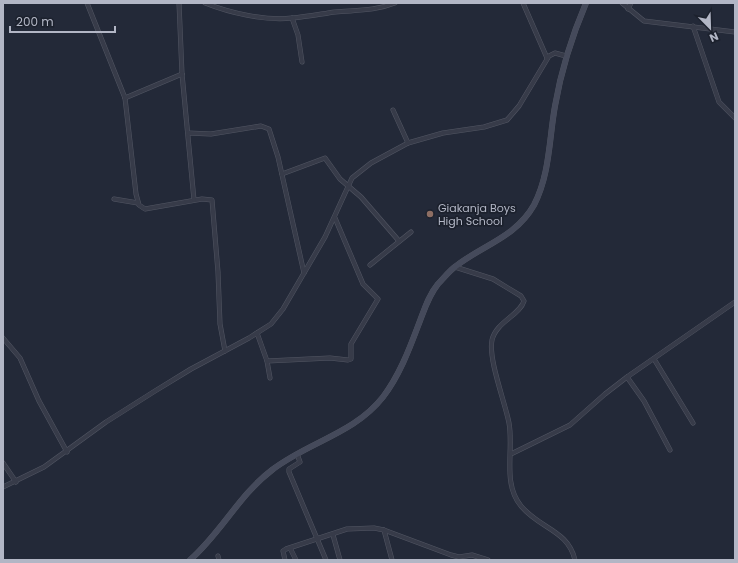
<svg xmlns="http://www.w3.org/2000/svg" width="738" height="563" font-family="Poppins,sans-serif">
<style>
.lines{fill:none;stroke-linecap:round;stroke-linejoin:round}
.street-casing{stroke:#525663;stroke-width:5}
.secondary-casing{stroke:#525663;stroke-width:6}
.street{stroke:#373b49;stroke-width:4}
.secondary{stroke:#454a5b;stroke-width:5.5}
.education-dot{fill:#8d6e63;stroke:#1c212d;stroke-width:1.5}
.labels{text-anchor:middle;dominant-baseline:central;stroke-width:3.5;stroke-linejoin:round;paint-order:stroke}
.poi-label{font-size:11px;fill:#b2b6c5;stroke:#1c212d;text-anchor:start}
</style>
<rect width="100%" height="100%" fill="#232938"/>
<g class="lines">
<defs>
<g id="street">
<path d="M87,3L125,98L136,194L139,205L145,209L202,199L212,200L218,272L220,324L225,351"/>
<path d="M179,3L182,74L194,200"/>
<path d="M205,3C230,13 265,21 292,18C306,17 321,14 335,12C356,10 375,11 395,3"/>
<path d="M523,3L547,58"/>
<path d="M622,3L644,21L735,32"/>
<path d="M628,9L631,3"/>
<path d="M292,18L298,35L302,62"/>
<path d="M693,26L719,102L735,118"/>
<path d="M125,98L182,74"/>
<path d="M393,110L408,143"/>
<path d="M188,133L211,134L261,126L269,129L278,157L304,273"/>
<path d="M282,174L325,158L340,179L361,197L399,241"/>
<path d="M114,199L138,203"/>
<path d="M370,265L411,232"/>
<path d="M455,267L493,279L521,296L524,301C520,315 496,322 492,340C488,359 505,402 509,423C514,450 502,483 521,506C540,529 568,530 575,560"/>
<path d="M257,333L267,361L270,378"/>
<path d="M3,338L20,358L39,401L67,452"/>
<path d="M654,359L693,423"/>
<path d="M267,361L330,358L348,360L351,359V344L378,299L363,284L335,218"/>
<path d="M627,377L644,401L670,450"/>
<path d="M297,454L300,462L289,469V472L326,560"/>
<path d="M511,454L570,425L605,394L627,377L735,302"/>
<path d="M3,463L16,482"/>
<path d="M3,487L44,467L106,422L155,391L191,369L249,338L271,324L283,309L325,237L352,178L371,163L408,143L443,133L484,127L507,120L519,106L549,56L555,53L566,56"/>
<path d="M384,530L392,560"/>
<path d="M333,535L340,560"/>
<path d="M290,548L296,560"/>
<path d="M218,556L219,560"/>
<path d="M285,560L283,551L286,549L347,529L374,528L384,530L451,555L459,557L472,555L488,560"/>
</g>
<path id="secondary" d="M190,560C221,533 239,495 272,470C308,442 354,434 383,397C399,376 409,350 418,326C424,311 428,296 438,284C444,278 449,271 456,266C483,245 516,237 534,205C550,174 549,139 555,106C561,71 572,36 586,3"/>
</defs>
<use href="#street" class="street-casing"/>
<use href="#secondary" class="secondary-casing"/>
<use href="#street" class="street"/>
<use href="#secondary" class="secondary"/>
</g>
<circle class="education-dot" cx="430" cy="214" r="4"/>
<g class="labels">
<g class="poi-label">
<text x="438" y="208">Giakanja Boys<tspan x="438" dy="13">High School</tspan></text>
</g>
</g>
<rect width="738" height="563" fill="none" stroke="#b2b6c5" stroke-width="8"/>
<g transform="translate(710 28) rotate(157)" stroke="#1c212d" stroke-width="3" paint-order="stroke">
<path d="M0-3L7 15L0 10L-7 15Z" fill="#b2b6c5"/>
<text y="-6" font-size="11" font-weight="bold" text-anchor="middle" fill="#b2b6c5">N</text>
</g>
<path d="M10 26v6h105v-6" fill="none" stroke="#b2b6c5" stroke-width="2"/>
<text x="16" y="26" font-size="12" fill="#b2b6c5" stroke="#1c212d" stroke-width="3" paint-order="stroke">200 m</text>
</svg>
